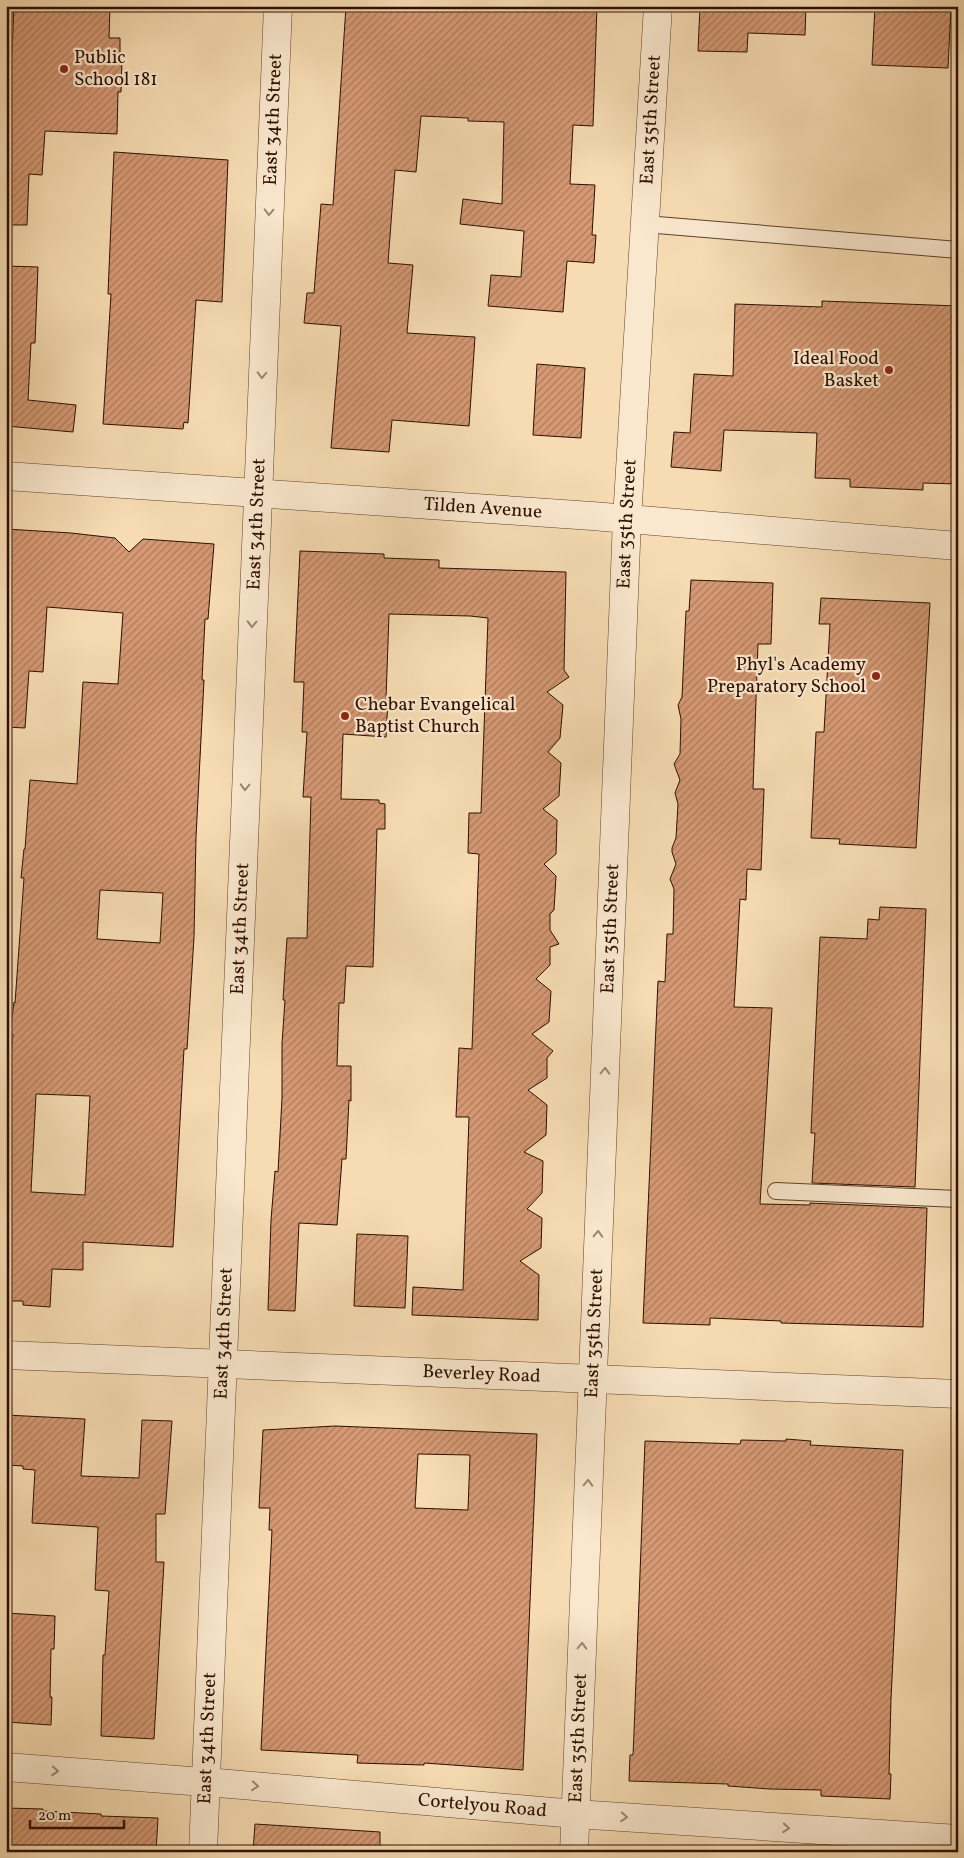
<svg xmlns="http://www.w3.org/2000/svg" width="964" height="1858" font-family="Vollkorn,serif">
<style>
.building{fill:url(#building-hatch);stroke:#2c0f00;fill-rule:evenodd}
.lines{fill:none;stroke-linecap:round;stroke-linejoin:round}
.lane-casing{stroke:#5f422d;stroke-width:18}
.street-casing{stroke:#5f422d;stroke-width:29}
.lane{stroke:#fae8ce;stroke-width:16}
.street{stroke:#fae8ce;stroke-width:28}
.oneway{stroke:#9d8671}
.poi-dot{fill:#8f2418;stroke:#fae8ce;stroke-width:2}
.labels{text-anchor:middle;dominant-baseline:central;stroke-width:4.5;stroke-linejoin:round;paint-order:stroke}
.poi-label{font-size:19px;fill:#2c0f00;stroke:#fae8ce;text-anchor:start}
.street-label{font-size:19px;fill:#2c0f00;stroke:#fae8ce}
</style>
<defs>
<pattern id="building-hatch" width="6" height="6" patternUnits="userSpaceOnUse" patternTransform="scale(1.25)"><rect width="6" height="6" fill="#d59974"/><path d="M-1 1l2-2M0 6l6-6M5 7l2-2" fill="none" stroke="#ad7b5d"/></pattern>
</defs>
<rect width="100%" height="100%" fill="#f7dcb3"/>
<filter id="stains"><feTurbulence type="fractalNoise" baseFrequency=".004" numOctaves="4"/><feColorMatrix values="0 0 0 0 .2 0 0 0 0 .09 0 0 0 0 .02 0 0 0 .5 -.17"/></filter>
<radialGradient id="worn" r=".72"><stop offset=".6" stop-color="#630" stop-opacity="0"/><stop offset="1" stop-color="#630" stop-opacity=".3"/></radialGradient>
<g class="building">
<path d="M14,6H110L109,38H120V60L122,61L121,92H118L117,134L45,131L42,175L29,174L27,225H6V145L10,89H6L7,52L12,53Z"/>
<path d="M346,6H597L593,126L573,125L570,184L595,185L592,235H596L594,263L567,261L563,312L488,306L491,275L521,277L524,231L460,224L463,199L502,204L504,122L468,121V118L421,116L416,172L395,170L388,263L413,265L407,333L475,337L469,426L392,420L389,452L331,448L341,326L304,323L307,293H314L321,204L333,205Z"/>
<path d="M700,6H806L805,35L748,33L747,52L698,51Z"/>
<path d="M875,6H951L948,68L872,65Z"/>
<path d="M114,152L228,160L222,302L196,300L188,423L184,422L183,429L103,424L111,294H108Z"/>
<path d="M6,266L38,267L35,343H31L28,400L76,405L73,432L6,426Z"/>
<path d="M822,301L958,306V484L923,483V490L850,487V479L815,478L817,433L724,430L721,471L671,467L674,432L690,433L694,374L733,376L735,304L822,307Z"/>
<path d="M537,364L585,368L581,438L533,435Z"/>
<path d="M6,529L71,533L115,538L129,552L143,539L214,544L208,619H205L202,680H204L196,837L194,937L187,1049H184L173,1247L83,1242V1270L52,1269L50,1307L23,1305V1301H6V1119L13,1034H10L14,1002L15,1003L24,878H21L24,849H25L30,780L77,784L83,682L118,684L123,613L47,607L43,672L29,671L25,728L6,727ZM100,890L163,893L160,943L97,939ZM36,1094L90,1096L85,1195L31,1192Z"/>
<path d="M300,551L384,554V558L439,560V568L566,572L564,670L569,677L547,692L563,705L560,738L548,752L561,763L559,796L543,809L557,820L556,854L544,864L556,876L554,910L550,914V930L559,944L550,947V965L536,979L551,991L549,1022L532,1034L553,1051L547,1058V1078L528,1090L547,1105L546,1135L524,1152L543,1161L542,1193L527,1209L542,1218L541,1248L520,1261L539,1275L538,1320L412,1315L413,1287L463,1290L469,1117H456L459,1048L472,1049L479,854L468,853L469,813H481L488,618L470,616L389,614L386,699H388L386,737L343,734L341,799L379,800V803L385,804V829H377L373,967L346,966L344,1003H339L337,1066H351V1101L349,1100L346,1159H342L337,1225L299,1223L295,1311L268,1310L271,1220L275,1171L278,1172L282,1098V1044L285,1000H283L287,938H307L311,797H303L307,732H302L304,682H294Z"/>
<path d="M691,580L773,583L771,644H758L757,670L753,789H764L761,870L747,869L746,900L740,899L734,1007L772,1008L760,1204L810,1205V1203L927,1208L923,1327L781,1323V1321L710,1318V1325L643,1323L658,981L665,982L667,934H673L674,889L670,879L676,864L672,852V848L676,838L678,804L675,793L680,780L674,764L680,754L681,719L678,705L682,697L686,611H689Z"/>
<path d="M821,598L930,603L916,848L839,844L840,839L811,838L816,732H824L830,624H819Z"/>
<path d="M880,907L926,909L915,1187L812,1183L815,1133H811L820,937L867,939L868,919L879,920Z"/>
<path d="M357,1234L408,1236L405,1308L354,1306Z"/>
<path d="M6,1415L85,1419L81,1476L139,1478L142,1420L172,1421L165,1514H156V1562H164L154,1739L101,1736L103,1655H105L109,1591L95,1590L98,1527L32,1523L35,1470L23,1469V1466L8,1465V1461H6Z"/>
<path d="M335,1426L537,1434L523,1770L424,1763V1765L357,1763L358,1755L261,1750L272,1530H269L270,1508H259L263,1430ZM418,1454L470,1455L468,1510L415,1508Z"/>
<path d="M786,1439L811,1441L810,1445L903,1450L891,1699L889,1774H891L890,1799L821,1796V1790L770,1789L728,1786V1784L629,1781L630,1755H633L634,1733L645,1441L740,1444L741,1440L786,1441Z"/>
<path d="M6,1613L55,1616L54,1649H51L50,1697H52L51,1725L6,1722Z"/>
<path d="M6,1808L43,1809V1811L101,1814V1816L158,1818L156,1852H6Z"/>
<path d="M255,1824L380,1832V1852H253Z"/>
</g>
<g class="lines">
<defs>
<g id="lane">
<path d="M645,224L958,250"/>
<path d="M776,1191L958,1199"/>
</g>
<g id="street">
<path id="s1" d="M6,476L592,516L958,546"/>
<path id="s2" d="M6,1355L958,1394"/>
<path id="s3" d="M6,1767L230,1784L575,1814L958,1839"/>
<path id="s4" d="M203,1852L278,6"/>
<path id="s5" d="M574,1852L627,519L658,6"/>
</g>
</defs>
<use href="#lane" class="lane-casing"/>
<use href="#street" class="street-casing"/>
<use href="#lane" class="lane"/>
<use href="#street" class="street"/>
</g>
<defs><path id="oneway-chevron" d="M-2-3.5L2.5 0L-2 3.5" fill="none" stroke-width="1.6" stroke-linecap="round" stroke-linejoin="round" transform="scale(1.25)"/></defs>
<g class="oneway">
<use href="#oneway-chevron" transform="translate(269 212) rotate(92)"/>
<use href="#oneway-chevron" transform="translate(262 375) rotate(92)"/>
<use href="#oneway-chevron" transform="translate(252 624) rotate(92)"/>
<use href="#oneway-chevron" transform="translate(245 787) rotate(92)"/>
<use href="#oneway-chevron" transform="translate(605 1071) rotate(-88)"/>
<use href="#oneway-chevron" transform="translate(598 1234) rotate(-88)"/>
<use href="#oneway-chevron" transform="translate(588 1483) rotate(-88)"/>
<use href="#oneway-chevron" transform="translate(582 1646) rotate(-88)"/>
<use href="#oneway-chevron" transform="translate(55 1771) rotate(4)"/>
<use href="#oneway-chevron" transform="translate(255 1786) rotate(5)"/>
<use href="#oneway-chevron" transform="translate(624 1817) rotate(4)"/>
<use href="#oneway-chevron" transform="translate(786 1828) rotate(4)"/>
</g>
<g class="poi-dot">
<circle cx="64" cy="69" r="5"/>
<circle cx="889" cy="370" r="5"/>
<circle cx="876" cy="676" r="5"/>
<circle cx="345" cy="716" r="5"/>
</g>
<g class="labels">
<g class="poi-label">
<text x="74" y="58">Public<tspan x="74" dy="22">School 181</tspan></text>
<text x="879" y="359" text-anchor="end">Ideal Food<tspan x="879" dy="22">Basket</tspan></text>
<text x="866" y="665" text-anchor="end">Phyl's Academy<tspan x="866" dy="22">Preparatory School</tspan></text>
<text x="355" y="705">Chebar Evangelical<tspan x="355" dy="22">Baptist Church</tspan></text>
</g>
<g class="street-label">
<text stroke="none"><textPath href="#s4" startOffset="1734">East 34th Street</textPath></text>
<text stroke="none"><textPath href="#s5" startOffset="1734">East 35th Street</textPath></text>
<text stroke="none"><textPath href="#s1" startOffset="478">Tilden Avenue</textPath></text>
<text stroke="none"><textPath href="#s4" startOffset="1329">East 34th Street</textPath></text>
<text stroke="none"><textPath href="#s5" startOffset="1329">East 35th Street</textPath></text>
<text stroke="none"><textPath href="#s4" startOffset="924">East 34th Street</textPath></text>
<text stroke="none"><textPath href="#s5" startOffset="924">East 35th Street</textPath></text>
<text stroke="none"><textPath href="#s5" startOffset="519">East 35th Street</textPath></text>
<text stroke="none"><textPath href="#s4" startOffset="519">East 34th Street</textPath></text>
<text stroke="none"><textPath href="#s2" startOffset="476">Beverley Road</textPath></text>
<text stroke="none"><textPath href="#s4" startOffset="114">East 34th Street</textPath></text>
<text stroke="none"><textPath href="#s5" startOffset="114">East 35th Street</textPath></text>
<text stroke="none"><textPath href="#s3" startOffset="478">Cortelyou Road</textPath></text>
</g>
</g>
<rect width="964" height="1858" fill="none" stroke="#f7dcb3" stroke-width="25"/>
<rect x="8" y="8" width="949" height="1843" fill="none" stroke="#2c0f00" stroke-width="2.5"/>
<rect x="12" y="12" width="939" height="1833" fill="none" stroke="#2c0f00"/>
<path d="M30 1820v8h94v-8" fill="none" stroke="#2c0f00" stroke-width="2.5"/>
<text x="38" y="1820" font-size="15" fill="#2c0f00" stroke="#fae8ce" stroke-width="4" paint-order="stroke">20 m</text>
<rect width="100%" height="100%" filter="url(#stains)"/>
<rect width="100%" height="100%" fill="url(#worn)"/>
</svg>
